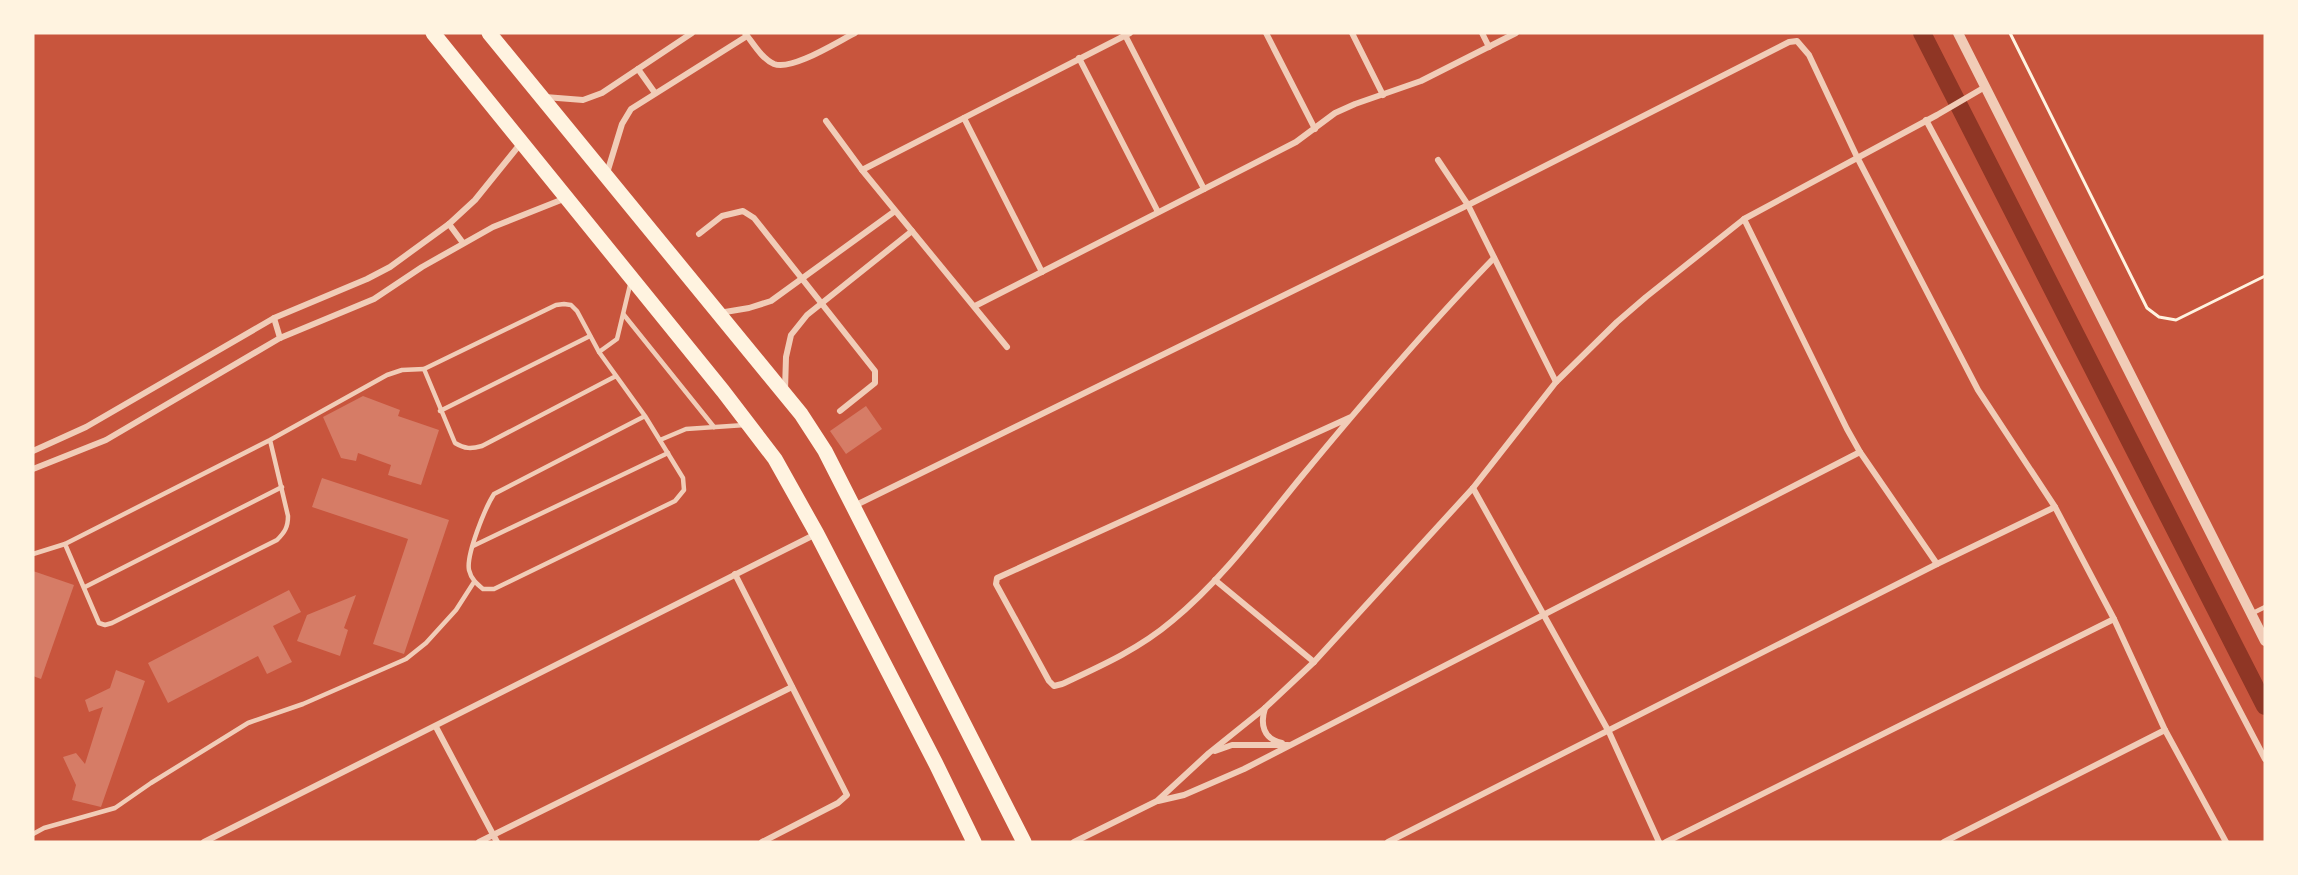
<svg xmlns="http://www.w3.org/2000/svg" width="2298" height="875" font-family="Inter,sans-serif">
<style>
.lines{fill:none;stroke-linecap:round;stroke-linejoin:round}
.canal{stroke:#8f3625;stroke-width:18}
.building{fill:#d67c66}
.path{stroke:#fff3e0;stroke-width:3}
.service{stroke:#f1ccb7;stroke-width:4.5}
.minor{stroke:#f1ccb7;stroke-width:6}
.tertiary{stroke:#f1ccb7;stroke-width:10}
.primary{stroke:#fff3e0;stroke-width:15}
</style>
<rect width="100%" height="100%" fill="#c8553d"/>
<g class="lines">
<path class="canal" d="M1922,33L2265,706"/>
</g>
<g class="building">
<path d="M363,396L400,410L398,416L439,430L421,485L388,475L391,465L358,453L356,461L341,458L323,417Z"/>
<path d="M866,406L882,429L846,454L830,431Z"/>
<path d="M322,478L449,520L404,654L373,644L408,539L312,507Z"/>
<path d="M33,571L74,585L41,679L33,676Z"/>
<path d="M289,590L301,612L273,626L292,662L267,674L258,656L168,703L148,663Z"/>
<path d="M356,595L344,628L348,630L340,656L297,641L307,615Z"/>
<path d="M116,670L145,681L101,807L72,800L76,785L63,757L76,753L85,764L103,707L89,712L85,700L110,688Z"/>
</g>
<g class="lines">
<path class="path" d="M2010,33L2147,308L2159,317L2176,320L2265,276"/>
<g class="service">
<path d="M624,315L714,427"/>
<path d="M599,352L617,339L630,285"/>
<path d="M616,376L482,446C471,449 465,449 455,443L424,369L556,305L564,304L571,305L577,311L599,352L645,416L683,478L684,490L675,501L494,589H483C477,584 471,579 469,570C466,555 485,508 494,494L645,416"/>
<path d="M440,411L590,336"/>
<path d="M270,440L288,516C288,527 285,532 277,540L112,623L105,625L99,623L65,544L270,440L387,375L402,370L424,369"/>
<path d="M660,440L686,429L745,425"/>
<path d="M473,546L668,453"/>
<path d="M33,554L65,544"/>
<path d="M85,587L282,487"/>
<path d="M2251,614L2265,607"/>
<path d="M33,834L44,828L115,808L151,783L248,723L303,704L406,659L426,643L456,610L474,582"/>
</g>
<g class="minor">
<path d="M745,33C753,43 762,59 774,64C792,71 837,42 855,33"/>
<path d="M1266,33L1315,129"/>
<path d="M1352,33L1383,95"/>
<path d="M1482,33L1489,47"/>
<path d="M1125,35L1204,189"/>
<path d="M1079,58L1158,212"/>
<path d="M638,69L655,93"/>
<path d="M545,97L583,100L602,93L692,33"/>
<path d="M964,118L1042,272"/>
<path d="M1926,120L2114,470L2265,759"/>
<path d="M826,121L862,170"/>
<path d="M1438,160L1468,205L1556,382"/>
<path d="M607,173L622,124L631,109L747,36"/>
<path d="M1744,219L1847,429L1860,452L1937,564"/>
<path d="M449,224L463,243"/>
<path d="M699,234L722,216L743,211L754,218L875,371V383L840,411"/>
<path d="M975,306L1296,142L1335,113L1355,104L1421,81L1516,33"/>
<path d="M719,313L749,308L771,301L895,211"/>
<path d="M274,318L280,338"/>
<path d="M1007,347L862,170L1130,33"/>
<path d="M785,390L786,357L791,335L807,315L912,231"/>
<path d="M1351,417L997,578L996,584L1049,681L1054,686L1062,684C1101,666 1139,649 1172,621C1222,580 1261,526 1302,476C1364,401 1426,328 1494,258"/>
<path d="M33,451L86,427L274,318L367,279L390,267L449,224L475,200L521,143"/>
<path d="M33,469L106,440L280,338L374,299L422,267L493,227L566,198"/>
<path d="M1473,488L1609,732L1659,842"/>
<path d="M854,506L1468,205L1789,42L1797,41L1809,55L1857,157L1978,390L2055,507L2114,619L2165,730L2226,842"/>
<path d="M735,574L847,795L838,803L762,842"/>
<path d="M1215,580L1314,662"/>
<path d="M1265,708C1260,724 1263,739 1282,743"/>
<path d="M436,727L497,842"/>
<path d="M1215,751L1232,745H1288"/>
<path d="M1158,801L1184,795L1244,769L1860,452"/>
<path d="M204,842L816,534"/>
<path d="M479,842L792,687"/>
<path d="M1074,842L1157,801L1209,753L1265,708L1314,662L1473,488L1556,382L1617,322L1646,297L1744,219L1937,115L1985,87"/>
<path d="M1388,842L1937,564L2055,507"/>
<path d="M1666,842L2114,619"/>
<path d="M1944,842L2165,730"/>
</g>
<path class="tertiary" d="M1958,33L2265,641"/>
<g class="primary">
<path d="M433,33L723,391L775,459L817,534L936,764L974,842"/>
<path d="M489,33L801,414L825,451L1024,842"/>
</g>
</g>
<rect width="2298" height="875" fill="none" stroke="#fff3e0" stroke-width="69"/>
</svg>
